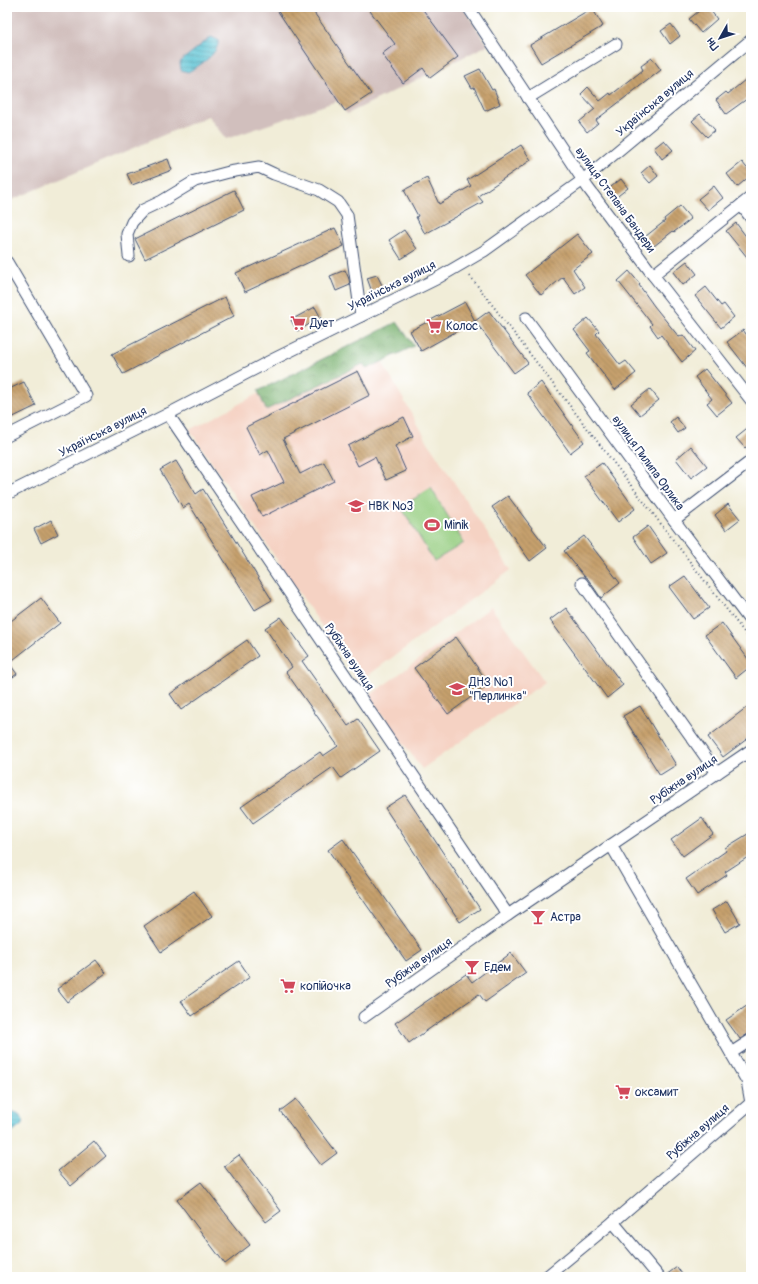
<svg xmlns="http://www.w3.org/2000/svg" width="758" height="1284" font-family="Pangolin,sans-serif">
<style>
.built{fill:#f5d2c3}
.industrial{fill:#d1bfbd}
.forest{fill:url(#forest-crowns);stroke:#4a7066}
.pitch{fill:#95cd80;stroke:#587e6f}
.water{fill:url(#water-rules);stroke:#3a7898}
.building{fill:url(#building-back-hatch)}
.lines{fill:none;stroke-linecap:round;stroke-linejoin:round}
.minor-casing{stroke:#3b4c70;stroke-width:13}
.path{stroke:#3b4c70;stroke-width:2;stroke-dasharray:1 3;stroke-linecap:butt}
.minor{stroke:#fff;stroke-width:11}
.labels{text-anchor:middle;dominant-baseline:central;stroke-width:4;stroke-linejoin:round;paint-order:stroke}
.street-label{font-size:12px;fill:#1b2f5e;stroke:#fff}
.poi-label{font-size:12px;fill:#1b2f5e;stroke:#fff;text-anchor:start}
</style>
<defs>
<pattern id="forest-crowns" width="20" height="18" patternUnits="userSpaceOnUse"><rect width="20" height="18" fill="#78b06e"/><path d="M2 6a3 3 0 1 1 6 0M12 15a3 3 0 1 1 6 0" fill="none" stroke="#62905e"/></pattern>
<pattern id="water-rules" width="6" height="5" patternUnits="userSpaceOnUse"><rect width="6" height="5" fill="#58c2d3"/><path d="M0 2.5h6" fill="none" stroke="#489eae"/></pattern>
<pattern id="building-back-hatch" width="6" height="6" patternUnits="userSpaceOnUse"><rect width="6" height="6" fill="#c6a06d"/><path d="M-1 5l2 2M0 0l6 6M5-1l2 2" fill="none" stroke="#a0835d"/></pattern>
</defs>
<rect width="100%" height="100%" fill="#fff"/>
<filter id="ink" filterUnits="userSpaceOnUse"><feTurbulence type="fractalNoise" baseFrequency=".025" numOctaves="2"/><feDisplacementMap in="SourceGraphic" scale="8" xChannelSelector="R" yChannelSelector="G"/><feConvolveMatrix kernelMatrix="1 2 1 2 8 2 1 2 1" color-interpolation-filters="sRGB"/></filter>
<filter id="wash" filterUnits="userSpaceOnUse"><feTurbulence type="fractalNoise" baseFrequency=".012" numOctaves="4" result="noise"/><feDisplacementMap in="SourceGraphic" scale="16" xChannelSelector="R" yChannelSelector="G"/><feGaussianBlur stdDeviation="0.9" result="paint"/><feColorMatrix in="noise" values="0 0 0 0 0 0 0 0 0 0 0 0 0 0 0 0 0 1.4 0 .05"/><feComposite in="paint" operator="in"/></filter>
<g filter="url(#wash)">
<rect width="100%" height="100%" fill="#f1edd8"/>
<g class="built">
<path d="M367,336L428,442L511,570L359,682L190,430Z"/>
<path d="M491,607L545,682L422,769L369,696Z"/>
</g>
<path class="industrial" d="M7,7H462L488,45L347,114L337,101L226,139L208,116L7,202Z"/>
<path class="forest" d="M397,322L414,346L367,369L363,364L266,410L258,391Z"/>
<path class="pitch" d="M431,488L464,543L434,561L401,507Z"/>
<g class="water">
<path d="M211,37L218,40C221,52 198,67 188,72L181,70L180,63L182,60Z"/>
<path d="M9,1113C16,1112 24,1116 23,1124L7,1137V1114Z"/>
</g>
<g id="blocks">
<g class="building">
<path d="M275,7H310L371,94L345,111Z"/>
<path d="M367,7H421L458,57L430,78L423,68L403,83L382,54L395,44Z"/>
<path d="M704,7H708L717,19L701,33L689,19Z"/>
<path d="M592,8L603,26L541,63L530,45Z"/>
<path d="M671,24L680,36L670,44L661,31Z"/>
<path d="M652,58L661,70L596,120L598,123L587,132L579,122L595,109L581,94L588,87L600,101L610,93L611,95L643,70L641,66Z"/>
<path d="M480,69L492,90L494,89L500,104L485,111L474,87L472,88L465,76Z"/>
<path d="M751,75V96L726,114L716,100L726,92L728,94Z"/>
<path d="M700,114L715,130L707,137L692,121Z"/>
<path d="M664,140L673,150L662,159L654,148Z"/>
<path d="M521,145L531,160L478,196L483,202L425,234L416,217L418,216L404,190L427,178L439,204L471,186L467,180Z"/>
<path d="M168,159L172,170L132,185L127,174Z"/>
<path d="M742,162L751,173V175L737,187L727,174Z"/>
<path d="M650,165L658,176L650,183L641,173Z"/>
<path d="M621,179L628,188L614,199L607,190Z"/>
<path d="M714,186L723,198L708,210L698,199Z"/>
<path d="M234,190L244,210L145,259L135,239Z"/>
<path d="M680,206L691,219L674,232L673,231L649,250L641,240L665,221L664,219Z"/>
<path d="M736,223L751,243V262L726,231Z"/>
<path d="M335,228L344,246L245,292L236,273Z"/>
<path d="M404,230L417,249L401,259L389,240Z"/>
<path d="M577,234L593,254L573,269L585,287L575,294L563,277L541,295L525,275Z"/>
<path d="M687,261L697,274L683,285L673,272Z"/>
<path d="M345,270L349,279L350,285L336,291L330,276Z"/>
<path d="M629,271L640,284L639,285L654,306L679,337L683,335L695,351L682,362L661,335L658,337L650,326L652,324L618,281Z"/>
<path d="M377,275L383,287L372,292L367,278Z"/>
<path d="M706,287L721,306L724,304L734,317L721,328L695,296Z"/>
<path d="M225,297L234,316L123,374L112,354Z"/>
<path d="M465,302L475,321L421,351L410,331Z"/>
<path d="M315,307L321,318L297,331L291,320Z"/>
<path d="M489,311L528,363L514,373L475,321Z"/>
<path d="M588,318L599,331L596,334L620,365L626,361L636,373L615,390L587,353L590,351L574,330Z"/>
<path d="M743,330L751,340V373L727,342Z"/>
<path d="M705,369L732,403L717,415L707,403L712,399L695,377Z"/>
<path d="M358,371L370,395L283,439L300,474L324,462L334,481L262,517L252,497L284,482L268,450L260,455L246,427Z"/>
<path d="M24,382L36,406L7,420V390Z"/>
<path d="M541,382L584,442L570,453L527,393Z"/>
<path d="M650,389L659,400L640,415L631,404Z"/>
<path d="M404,417L413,436L395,446L406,471L386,480L375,457L358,466L348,446Z"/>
<path d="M676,417L685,428L678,433L670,422Z"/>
<path d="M751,426V443L745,448L736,438Z"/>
<path d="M691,446L707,466L691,478L676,459Z"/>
<path d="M176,461L196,494L203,489L272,600L255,610L189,504L183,508L160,470Z"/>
<path d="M602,463L635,509L618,522L584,476Z"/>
<path d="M508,496L547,548L530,561L492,507Z"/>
<path d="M728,504L740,519L726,530L715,515Z"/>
<path d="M51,520L58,534L41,543L34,529Z"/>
<path d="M648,526L667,553L651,564L633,537Z"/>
<path d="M584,536L620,583L601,598L588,579L584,576L564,551Z"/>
<path d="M685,576L709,608L693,619L669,587Z"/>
<path d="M41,598L60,623L9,663L17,674L7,681V624Z"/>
<path d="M566,608L623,685L607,698L550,620Z"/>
<path d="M281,617L309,656L302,661L348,726L358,719L380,751L341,778L333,767L253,823L241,807L320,752L323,756L338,746L286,672L292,667L265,628Z"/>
<path d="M722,623L751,663V666L736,678L705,635Z"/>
<path d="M456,637L489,684L448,714L414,668Z"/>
<path d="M247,640L258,656L181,710L170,694Z"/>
<path d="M751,704V736L723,757L708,737Z"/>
<path d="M640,706L676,765L660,775L623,716Z"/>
<path d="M405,795L480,909L460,922L385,808Z"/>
<path d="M702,818L713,834L683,856L671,840Z"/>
<path d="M751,832V855L725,872L727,875L697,895L686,879L726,851L725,848Z"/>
<path d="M343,839L422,950L406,961L328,850Z"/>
<path d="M194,891L212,916L161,952L144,926Z"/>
<path d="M727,901L740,923L725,932L712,910Z"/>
<path d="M511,953L526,973L485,1002L479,994L409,1043L395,1023L466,974L472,982Z"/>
<path d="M96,960L106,973L67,1002L57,989Z"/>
<path d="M239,961L250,977L192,1016L181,1001Z"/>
<path d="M751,1003V1032L740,1039L726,1020Z"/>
<path d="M296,1099L337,1153L321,1165L280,1111Z"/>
<path d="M94,1141L106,1156L71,1186L58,1171Z"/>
<path d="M239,1155L281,1211L266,1222L224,1166Z"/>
<path d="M201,1182L250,1245L225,1264L177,1200Z"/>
<path d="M677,1267L684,1277H666V1275Z"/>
</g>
</g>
</g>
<g filter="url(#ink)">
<use href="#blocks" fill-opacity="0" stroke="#3b4c70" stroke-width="1"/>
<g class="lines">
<defs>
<g id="minor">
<path d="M468,7L588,188L653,275L751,400"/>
<path d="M528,98L616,44"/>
<path d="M741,205L751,218"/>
<path d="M129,256L127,234L132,222L143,210L162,201L195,181L229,172L259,167L274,174L319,190L338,202L347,215L361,316"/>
<path d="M7,262L86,396L7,436"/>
<path d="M653,275L751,197"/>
<path d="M526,318L674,520L751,622"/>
<path d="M168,414L508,915L751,750"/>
<path d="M7,494L168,414L274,359L436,279L484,251L583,180L751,40"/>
<path d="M674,520L751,461"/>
<path d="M582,583L717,773"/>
<path d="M364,1017L508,915"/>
<path d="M731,1053L751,1040"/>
<path d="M613,1222L659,1277"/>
<path d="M546,1277L613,1222L751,1103L747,1081L611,845"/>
</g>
</defs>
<use href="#minor" class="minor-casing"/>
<path class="path" d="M470,276L751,641"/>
<use href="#minor" class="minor"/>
</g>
</g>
<defs>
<symbol id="supermarket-bare" viewBox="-9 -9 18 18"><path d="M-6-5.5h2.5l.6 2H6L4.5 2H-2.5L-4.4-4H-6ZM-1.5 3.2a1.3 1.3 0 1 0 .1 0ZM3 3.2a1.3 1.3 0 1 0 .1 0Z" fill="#d1495b" stroke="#fff" stroke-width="2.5" paint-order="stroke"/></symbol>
<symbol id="school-bare" viewBox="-9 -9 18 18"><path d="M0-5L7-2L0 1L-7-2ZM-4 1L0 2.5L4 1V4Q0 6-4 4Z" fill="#d1495b" stroke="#fff" stroke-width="2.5" paint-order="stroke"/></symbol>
<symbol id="stadium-bare" viewBox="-9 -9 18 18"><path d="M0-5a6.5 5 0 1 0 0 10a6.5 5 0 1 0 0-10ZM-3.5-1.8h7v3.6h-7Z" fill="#d1495b" stroke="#fff" stroke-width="2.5" paint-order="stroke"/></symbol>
<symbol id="bar-bare" viewBox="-9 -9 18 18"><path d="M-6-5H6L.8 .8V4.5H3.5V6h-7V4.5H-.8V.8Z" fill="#d1495b" stroke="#fff" stroke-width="2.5" paint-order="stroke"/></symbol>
</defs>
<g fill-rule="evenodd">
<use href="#supermarket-bare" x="287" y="312" width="22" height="22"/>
<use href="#supermarket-bare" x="423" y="315" width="22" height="22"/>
<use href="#school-bare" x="345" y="495" width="22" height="22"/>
<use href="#stadium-bare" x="421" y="514" width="22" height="22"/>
<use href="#school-bare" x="446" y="678" width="22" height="22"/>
<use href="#bar-bare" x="527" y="906" width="22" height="22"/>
<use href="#bar-bare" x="461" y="956" width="22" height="22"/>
<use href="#supermarket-bare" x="277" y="975" width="22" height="22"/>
<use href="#supermarket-bare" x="612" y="1081" width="22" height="22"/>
</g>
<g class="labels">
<g class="street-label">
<text transform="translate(655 103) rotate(-40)">Українська вулиця</text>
<text transform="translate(615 200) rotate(54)">вулиця Степана Бандери</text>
<text transform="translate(392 286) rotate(-27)">Українська вулиця</text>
<text transform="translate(103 432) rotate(-27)">Українська вулиця</text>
<text transform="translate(648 463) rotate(54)">вулиця Пилипа Орлика</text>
<text transform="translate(349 657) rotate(56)">Рубіжна вулиця</text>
<text transform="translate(684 780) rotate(-34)">Рубіжна вулиця</text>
<text transform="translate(419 963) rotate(-35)">Рубіжна вулиця</text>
<text transform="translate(698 1132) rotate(-41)">Рубіжна вулиця</text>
</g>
<g class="poi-label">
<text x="310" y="323">Дует</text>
<text x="446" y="326">Колос</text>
<text x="368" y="506">НВК №3</text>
<text x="444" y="525">Minik</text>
<text x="469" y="682">ДНЗ №1<tspan x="469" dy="14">"Перлинка"</tspan></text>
<text x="550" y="917">Астра</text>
<text x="484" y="967">Едем</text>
<text x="300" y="986">копійочка</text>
<text x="635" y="1092">оксамит</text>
</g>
</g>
<rect width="758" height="1284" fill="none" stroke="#fff" stroke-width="24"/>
<g transform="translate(720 38) rotate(231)" stroke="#ffffff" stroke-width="3" paint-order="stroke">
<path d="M0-3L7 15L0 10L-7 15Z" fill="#1b2f5e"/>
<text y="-6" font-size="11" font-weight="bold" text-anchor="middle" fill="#1b2f5e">Пн</text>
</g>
</svg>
